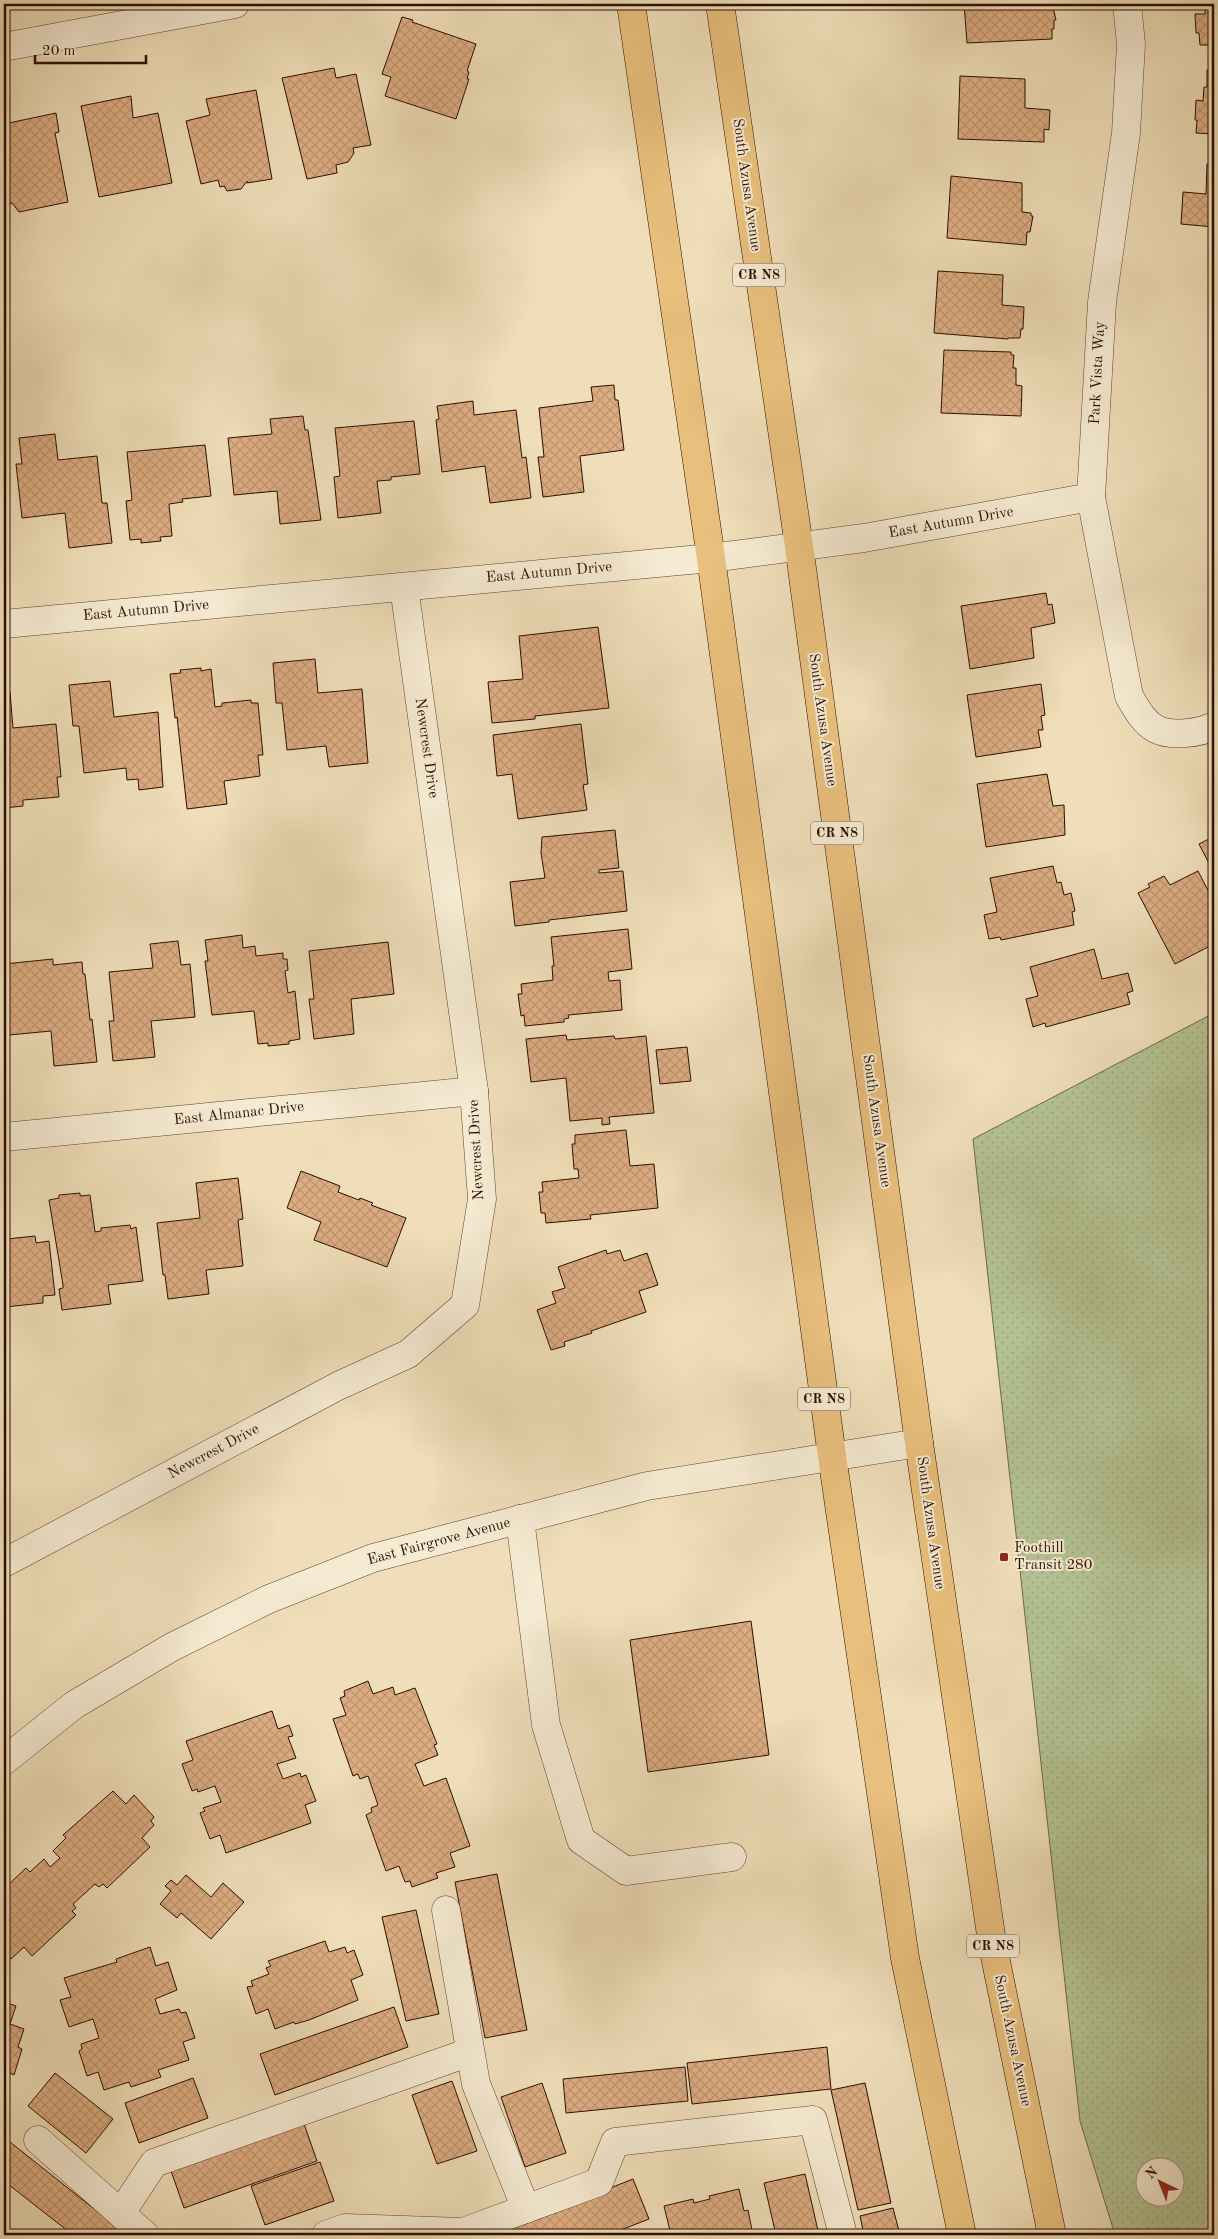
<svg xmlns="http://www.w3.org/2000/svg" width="1218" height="2239" font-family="'Old Standard TT',serif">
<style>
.green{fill:url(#green-dots);stroke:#70684a;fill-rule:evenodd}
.building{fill:url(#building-cross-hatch);stroke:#2c0e01}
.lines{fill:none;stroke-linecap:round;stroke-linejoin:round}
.minor-casing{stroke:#5d422f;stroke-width:29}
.major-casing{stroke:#2c0e01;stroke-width:29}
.minor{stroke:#f5ead2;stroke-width:28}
.major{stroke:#e8bf7c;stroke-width:28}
.poi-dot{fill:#8f2418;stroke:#f5ead2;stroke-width:2}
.labels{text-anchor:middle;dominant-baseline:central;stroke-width:4;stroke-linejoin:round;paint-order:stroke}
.shield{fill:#f5ead2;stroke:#685040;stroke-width:1}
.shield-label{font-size:14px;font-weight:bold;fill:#2c0e01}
.street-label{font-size:15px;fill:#2c0e01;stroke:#f5ead2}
.poi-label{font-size:15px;fill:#2c0e01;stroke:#f5ead2;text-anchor:start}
</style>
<defs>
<pattern id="green-dots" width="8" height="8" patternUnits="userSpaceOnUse" patternTransform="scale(1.25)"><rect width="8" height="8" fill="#b4c293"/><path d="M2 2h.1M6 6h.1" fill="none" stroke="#9ba67d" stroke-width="1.8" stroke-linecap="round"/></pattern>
<pattern id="building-cross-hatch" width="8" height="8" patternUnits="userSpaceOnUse" patternTransform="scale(1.25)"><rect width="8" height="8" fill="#ddad82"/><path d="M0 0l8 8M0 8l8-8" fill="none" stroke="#be946e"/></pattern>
</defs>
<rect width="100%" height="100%" fill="#efdeb9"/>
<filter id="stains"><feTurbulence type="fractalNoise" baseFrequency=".004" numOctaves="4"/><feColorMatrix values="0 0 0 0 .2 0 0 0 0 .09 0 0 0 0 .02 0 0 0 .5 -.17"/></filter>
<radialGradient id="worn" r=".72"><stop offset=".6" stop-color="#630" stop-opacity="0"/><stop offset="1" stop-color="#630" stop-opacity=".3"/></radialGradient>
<path class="green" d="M1214,1013V2235H1115L1080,2121L973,1139ZM1146,2166H1176V2196H1146Z"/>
<g class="building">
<path d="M964,4H1031V8L1053,7L1056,20H1054V29H1052V39L967,43Z"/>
<path d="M1205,4H1214V45H1200L1199,33H1196L1195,14H1205Z"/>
<path d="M402,17L413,20L412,22L476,44L467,71L469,72L467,79H469L456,119L385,96L391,77L382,74Z"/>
<path d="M334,68L336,78L356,74L371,145L353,148L354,153L348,162L336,165L337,173L307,179L282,78Z"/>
<path d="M1207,70L1214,71V134L1196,133L1197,120H1195L1196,100L1203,101L1204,87H1207Z"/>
<path d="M960,76L1025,79V108L1050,110L1049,130L1044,129V142L958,139Z"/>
<path d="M256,90L272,179L247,183V181L241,189L227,191L224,186L220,187L218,180L201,184L186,121L210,115L206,99Z"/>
<path d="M131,96L133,118L158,113L172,183L99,197L81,106Z"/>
<path d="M56,113L59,132L55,133L68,202L19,212L12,203L4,205V143H6L4,124Z"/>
<path d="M1207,164H1214V227L1181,224L1183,192L1206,194Z"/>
<path d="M951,176L1022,183V212L1031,213V216H1033L1030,232H1027L1026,245L947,238Z"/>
<path d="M938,271L1003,275L1002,305L1024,307L1023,329H1021L1020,338H1008V339L934,333Z"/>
<path d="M944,350L1011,352V355H1014L1013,368H1016V385L1022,386L1021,416L941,413Z"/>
<path d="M614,385L615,400H618L624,450L580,456L584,492L543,497L538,457H544L539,408L593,401L591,387Z"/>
<path d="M473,401L474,415L516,410L522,458L526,457L531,498L490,503L485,466L442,472L436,420L439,419L437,406Z"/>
<path d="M303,416L305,430H308L321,520L280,524L277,491L234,495L228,438L272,434L270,419Z"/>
<path d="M414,421L420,474L391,477V480L377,481L381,513L338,518L334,477L340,476L335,428Z"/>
<path d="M55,434L58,460L97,456L102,503H107L112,543L69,548L65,513L22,518L16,464H22L19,438Z"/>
<path d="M205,445L211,496L182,499L183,502L169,504L172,536L160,537L161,541L141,543V539L130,540L126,501L132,500L127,452Z"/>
<path d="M1046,593L1048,605L1052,604L1055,623L1031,628L1034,658L970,669L961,606Z"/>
<path d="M598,627L609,708L535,716V719L492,723L488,682L523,679L519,636Z"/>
<path d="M315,659L318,693L362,689L368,763L329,767L326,746L287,750L282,703H276L273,663Z"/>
<path d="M201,668V671L211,669L215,707L222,706V703L251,700V703H258L263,755H258L260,776L224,781L227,804L187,809L177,717L175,718L170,674L181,673L180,670Z"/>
<path d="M110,681L114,717L158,712L163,787L139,790L138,779L127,780L126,768L84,773L79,726H73L69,685Z"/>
<path d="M1041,684L1045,715L1041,716L1043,730H1038L1041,747L976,757L967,695Z"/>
<path d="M10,692L13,728L56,724L61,777H57L59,797L23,800V806L4,808V693Z"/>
<path d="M581,724L588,784L583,785L587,810L518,819L512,774L497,776L493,735Z"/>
<path d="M1047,774L1053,806L1064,805L1065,835L986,847L977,784Z"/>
<path d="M615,830L619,868L599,870V873L623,871L627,911L549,920V922L515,926L510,882L545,878L541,853L542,837Z"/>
<path d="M1214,830V873L1199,844L1211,838L1208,833Z"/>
<path d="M1053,866L1057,883L1061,882L1064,895L1071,893L1075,911L1072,912L1074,925L1001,940L1000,937L989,939L984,915L997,912L990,878Z"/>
<path d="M1198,871L1214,902V944L1175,964L1138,893L1150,887L1148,884L1164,876L1170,885Z"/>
<path d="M628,929L632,969L608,972L609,981L620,980L622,1010L568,1015L569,1018L564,1019V1022L525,1026L524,1015L521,1016L518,994H522L521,984L553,980L552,966H554L551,937Z"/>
<path d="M242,935L243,948L255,946L256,956L283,953V959H287L288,970L285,971L288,993L295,991L300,1039L289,1041V1044L268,1046V1043L258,1044L254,1011L212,1015L205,961H208L205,940Z"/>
<path d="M178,941L181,965L190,964L195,1017L151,1021L155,1057L113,1061L109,1021H114L109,972L153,968L150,944Z"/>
<path d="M388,942L394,994L351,999L354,1034L314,1039L309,999H314L309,951Z"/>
<path d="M1094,949L1102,979L1128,973L1133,991L1127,993L1130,1004L1046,1027L1045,1023L1033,1027L1026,999L1038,996L1030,967Z"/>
<path d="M53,959V965L82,962L83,974H85L90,1020L92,1019L97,1062L54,1066L51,1031L9,1035L4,989V964Z"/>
<path d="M566,1035L567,1040L614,1036L615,1039L646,1036L654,1113L609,1117L610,1124L602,1125V1118L570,1121L566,1078L531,1082L526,1039Z"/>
<path d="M687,1047L691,1081L660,1084L656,1050Z"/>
<path d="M626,1130L630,1166L654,1164L658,1208L590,1215L591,1219L546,1223L545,1213H541L539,1192H543L542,1182L579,1178L578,1169H574L572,1144H575V1135Z"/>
<path d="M301,1171L340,1186L338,1192L359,1200L360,1198L373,1203L371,1205L406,1218L387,1267L314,1240L321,1222L287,1208Z"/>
<path d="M238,1178L243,1219L238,1220L243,1266L206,1270L209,1294L168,1299L165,1275H163L157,1223L200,1218L196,1183Z"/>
<path d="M80,1193V1196L90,1195L95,1232L101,1231V1228L130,1225L131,1229L136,1227L143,1281L108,1285L111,1304L62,1310L59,1289L63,1288V1285L49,1200L59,1198V1195Z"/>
<path d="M35,1236L36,1243L49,1241L55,1295L43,1296V1303L5,1307L4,1237H7V1239Z"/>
<path d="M606,1250L607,1254L620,1250L624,1261L647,1253L658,1285L639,1291L646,1312L591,1331L592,1333L564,1342L565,1346L551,1350L537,1310L556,1303L552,1292L565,1288L558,1267Z"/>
<path d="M751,1621L769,1755L648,1772L630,1640Z"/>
<path d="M368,1681L373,1694L393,1687L395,1695L415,1688L437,1744L434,1745L438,1755L415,1764L424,1786L446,1778L470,1846L450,1853L455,1867L436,1873L438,1878L412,1887L410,1881L405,1882L399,1866L386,1871L366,1815L372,1812L371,1808L378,1805L368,1776L360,1779L358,1774L353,1776L333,1719L346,1715L340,1698L345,1696L344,1691Z"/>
<path d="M272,1711L278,1729L289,1725L293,1736L288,1737L296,1758L277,1764L283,1779L300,1773L301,1777L306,1775L316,1801L305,1805L311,1823L226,1853L220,1835L210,1839L200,1813L205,1811L203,1808L221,1802L215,1786L198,1792L197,1789L192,1791L182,1764L193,1760L186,1741Z"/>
<path d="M113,1791L126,1804L134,1795L154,1817L151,1821L154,1825L142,1838L150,1847L107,1888L103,1884L99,1887L95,1884L73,1904L76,1908L72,1911L76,1915L32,1956L24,1947L11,1959L7,1955L4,1958V1889L26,1868L30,1872L44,1859L50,1867L60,1858L53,1851L66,1838L63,1835Z"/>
<path d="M497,1874L527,2030L485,2038L455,1882Z"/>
<path d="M186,1875L211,1897L223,1883L244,1902L211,1939L181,1913L177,1918L160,1904L171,1891L165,1886L171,1880L177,1885Z"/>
<path d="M416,1910L439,2014L406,2021L382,1917Z"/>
<path d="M325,1941L329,1952L345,1947L347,1953L354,1950L363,1975L351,1980L358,2000L309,2020L295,2024L294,2022L275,2029L268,2009L256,2014L247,1987L253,1986L251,1981L269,1974L266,1968L271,1966L268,1961Z"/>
<path d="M150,1947L156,1966L168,1962L177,1990L155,1999L160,2014L179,2009L181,2013L186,2012L195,2038L183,2042L189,2060L158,2070L161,2077L131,2087L129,2082L104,2090L98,2072L87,2076L79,2051L82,2049L81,2044L99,2038L93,2019L69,2027L60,2000L71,1997L64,1978L117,1962L116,1959Z"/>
<path d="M4,2002L16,2006L10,2024L24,2029L18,2047L22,2049L14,2075L10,2073L8,2077L4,2076Z"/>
<path d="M394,2007L408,2047L275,2095L260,2054Z"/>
<path d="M827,2047L831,2089L692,2104L687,2063Z"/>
<path d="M685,2067L688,2101L566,2113L563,2079Z"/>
<path d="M55,2073L113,2119L86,2153L28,2106Z"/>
<path d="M193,2078L208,2118L139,2143L125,2103Z"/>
<path d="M452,2081L477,2151L437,2164L412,2095Z"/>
<path d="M542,2083L566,2153L525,2167L501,2097Z"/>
<path d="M865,2083L891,2203L858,2210L831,2090Z"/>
<path d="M303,2121L317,2161L184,2208L170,2168Z"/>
<path d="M10,2142L127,2235H73L4,2181V2150Z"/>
<path d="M320,2162L334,2201L265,2225L251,2186Z"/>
<path d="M805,2174L819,2235H776L764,2183Z"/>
<path d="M633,2179L649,2219L608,2235H504L502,2231Z"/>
<path d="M739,2189L744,2211L748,2210L753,2235H671L664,2206L693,2199L694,2203L710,2199L709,2196Z"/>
<path d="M893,2208L900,2235H864L860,2216Z"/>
</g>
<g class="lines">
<defs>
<g id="minor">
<path d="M1127,4L1131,44L1126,133L1102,302L1091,497L1129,696C1136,708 1143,722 1156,729C1171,737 1200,733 1214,726"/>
<path d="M4,47L235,4"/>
<path d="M4,624L711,558L864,538L1091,497"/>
<path d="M4,1137L474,1091"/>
<path d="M520,1519L546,1725L581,1840L626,1871L732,1857"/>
<path d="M4,1563L338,1386L408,1354L465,1305L482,1199L474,1091L404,587"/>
<path d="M4,1761L74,1705L172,1647L269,1599L373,1558L647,1486L919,1443"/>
<path d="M446,1910L476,2084L526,2209"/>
<path d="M38,2140L145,2235"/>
<path d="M121,2213L154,2163L470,2052"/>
<path d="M326,2235L345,2228L463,2232L599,2182L615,2142L813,2120L843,2235"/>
</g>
<g id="major">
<path d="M631,4L711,558L832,1456L905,1958L962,2235"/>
<path d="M720,4L799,546L919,1443L992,1942L1052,2235"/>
</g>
</defs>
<use href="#minor" class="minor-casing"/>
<use href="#major" class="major-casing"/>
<use href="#minor" class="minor"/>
<use href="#major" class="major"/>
</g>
<rect class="poi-dot" x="999" y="1552" width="10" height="10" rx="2.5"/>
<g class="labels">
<g class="shield">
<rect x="733" y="263.5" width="52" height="23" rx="4"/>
<rect x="811" y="821.5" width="52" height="23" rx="4"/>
<rect x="798" y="1387.5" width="52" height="23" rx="4"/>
<rect x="967" y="1934.5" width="52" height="23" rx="4"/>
</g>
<g class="shield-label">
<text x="759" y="275">CR N8</text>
<text x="837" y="833">CR N8</text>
<text x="824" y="1399">CR N8</text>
<text x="993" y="1946">CR N8</text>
</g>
<g class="street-label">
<text transform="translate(746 185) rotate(82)">South Azusa Avenue</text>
<text transform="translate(1098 373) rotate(-87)">Park Vista Way</text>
<text transform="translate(951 523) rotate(-10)">East Autumn Drive</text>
<text transform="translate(549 573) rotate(-5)">East Autumn Drive</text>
<text transform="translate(146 611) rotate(-5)">East Autumn Drive</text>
<text transform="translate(822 720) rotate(82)">South Azusa Avenue</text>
<text transform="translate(426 748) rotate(82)">Newcrest Drive</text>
<text transform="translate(239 1114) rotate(-6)">East Almanac Drive</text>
<text transform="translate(876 1121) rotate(82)">South Azusa Avenue</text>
<text transform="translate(477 1150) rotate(-93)">Newcrest Drive</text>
<text transform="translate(214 1452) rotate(-28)">Newcrest Drive</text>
<text transform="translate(930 1523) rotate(82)">South Azusa Avenue</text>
<text transform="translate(439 1542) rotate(-15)">East Fairgrove Avenue</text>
<text transform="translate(1012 2041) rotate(78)">South Azusa Avenue</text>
</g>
<g class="poi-label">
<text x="1014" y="1548">Foothill<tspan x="1014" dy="17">Transit 280</tspan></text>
</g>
</g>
<rect width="1218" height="2239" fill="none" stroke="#efdeb9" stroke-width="20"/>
<rect x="5" y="5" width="1208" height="2229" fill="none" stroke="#2c0e01" stroke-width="2.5"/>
<rect x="10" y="10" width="1198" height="2219" fill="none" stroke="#2c0e01"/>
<g transform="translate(1160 2182) rotate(317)"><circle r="24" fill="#f5ead2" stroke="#a5927e"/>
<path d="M0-4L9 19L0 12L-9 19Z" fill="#8f2418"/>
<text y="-8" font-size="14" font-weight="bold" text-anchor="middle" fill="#2c0e01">N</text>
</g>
<path d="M35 55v8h111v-8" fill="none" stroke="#2c0e01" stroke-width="2.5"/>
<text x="42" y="55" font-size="15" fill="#2c0e01" stroke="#f5ead2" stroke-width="4" paint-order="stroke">20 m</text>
<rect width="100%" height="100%" filter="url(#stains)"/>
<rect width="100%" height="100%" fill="url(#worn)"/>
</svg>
